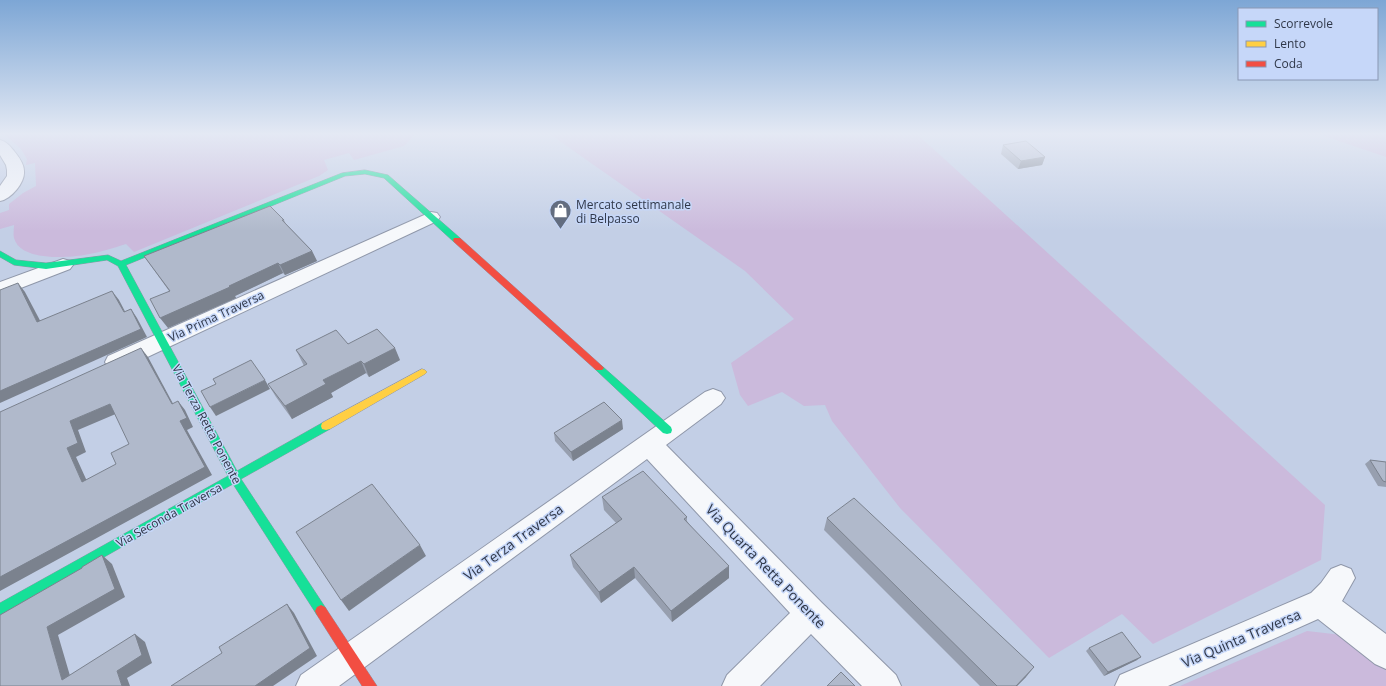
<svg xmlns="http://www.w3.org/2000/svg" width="1386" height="686" font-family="'Open Sans',sans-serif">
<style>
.green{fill:#cbbadc}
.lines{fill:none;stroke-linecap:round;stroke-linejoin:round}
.street-casing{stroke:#8f97a9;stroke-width:2}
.fast-casing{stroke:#8f97a9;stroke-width:1}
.slow-casing{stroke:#8f97a9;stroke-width:1}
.jam-casing{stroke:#8f97a9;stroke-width:1}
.street{fill:#f6f8fb;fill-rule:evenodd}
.fast{fill:#16e098;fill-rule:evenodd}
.slow{fill:#ffcf43;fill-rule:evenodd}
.jam{fill:#f24e42;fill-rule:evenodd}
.wall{fill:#979faf}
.shaded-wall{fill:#7b828e}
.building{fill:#b0b9cb;stroke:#7b828e;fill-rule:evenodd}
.labels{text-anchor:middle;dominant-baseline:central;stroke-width:3;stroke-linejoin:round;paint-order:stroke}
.poi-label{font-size:12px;fill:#303849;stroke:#c6d7f9;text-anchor:start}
.street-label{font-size:12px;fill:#303849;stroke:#c6d7f9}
.near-street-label{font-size:14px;fill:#303849;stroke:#c6d7f9}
</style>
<rect width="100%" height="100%" fill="#c3cfe6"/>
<g class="green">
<path d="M5,135H415L404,146L354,160L349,153L324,160L328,170L319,176L134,252L126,244C113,248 98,253 84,255C66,258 20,261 14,238C13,234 14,229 14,225L0,229V213L9,210V204L23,193L36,186L35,163L26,165L27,159L21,149Z"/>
<path d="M551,135H918L1325,505L1321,560L1153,644L1122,614L1049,658L900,508L832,421L825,405L804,406L782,392L748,406L740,395L731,363L794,319L745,271Z"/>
<path d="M1321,135H1386V157Z"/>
<path d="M1307,631L1342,635L1386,665V686H1180Z"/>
</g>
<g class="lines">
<defs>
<g id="street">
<path d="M0,140C7,142 10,146 14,151C19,157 24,164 24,171C25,183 11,199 0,201V186L7,176V170L6,165L0,155Z"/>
<path d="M431,212L437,213L440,217L437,221L124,368L116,370L108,368L105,362L108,356Z"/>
<path d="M63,259L70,261L73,265L70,269L0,296V282Z"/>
<path d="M713,389L721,392L725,398L721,404L666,445L822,603L896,675L901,686H862L811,634L760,686H722L727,675L790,613L647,459L339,686H296L301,675L705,392Z"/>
<path d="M1341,565L1351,569L1355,578L1342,601L1386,634V669L1375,664L1318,619L1168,686H1115L1120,675L1311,593L1321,583L1331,569Z"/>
</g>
<g id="fast">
<path d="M365,170L388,175L460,238L461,240L460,242H454L384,178L365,174L345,176L126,265L237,471L322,423L326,422L330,423L331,426L330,429L241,479L325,607L327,611L325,615L321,617L317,615L233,484L0,616V603L228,476L118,266L107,260L46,269L14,265L0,257V251L16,260L46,263L108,255L121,261L342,173Z"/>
<path d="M599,365L602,366L671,427L672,430L671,433L667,434L663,433L596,370L594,368L596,366Z"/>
</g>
<path id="slow" d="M422,369L425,370L427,372L425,374L330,429L326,430L322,429L321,426L322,423Z"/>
<g id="jam">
<path d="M454,238H460L602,366L604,368L602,370H596L454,242L453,240Z"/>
<path d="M321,605L325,607L377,686H362L317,615L315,611L317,607Z"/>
</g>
</defs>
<use href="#street" class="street-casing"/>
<use href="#fast" class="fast-casing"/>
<use href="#slow" class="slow-casing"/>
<use href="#jam" class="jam-casing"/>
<use href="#street" class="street"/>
<use href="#fast" class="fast"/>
<use href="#slow" class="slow"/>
<use href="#jam" class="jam"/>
</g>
<g class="wall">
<path d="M1003,145L1045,157L1042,165L1018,169L1001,154Z"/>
<path d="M284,220L286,224L312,251L317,261L285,275L283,273L235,296L236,298L168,328L169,291L144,256Z"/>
<path d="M348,344L400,360L369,377L366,373L331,393L333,397L292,419L276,397L268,384L304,366L296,350Z"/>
<path d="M623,429L573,461L555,441L554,433Z"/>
<path d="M1370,460L1386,462V487L1378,486L1365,464Z"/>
<path d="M602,497L687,517V521L729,578L672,622L635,578L601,603L573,567L570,555L616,523L604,510Z"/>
<path d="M827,518L1026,677L1017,686H980L824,530Z"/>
<path d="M1089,648L1137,660L1104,676L1086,651Z"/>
</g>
<g class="shaded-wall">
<path d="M1045,157L1042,165L1018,169L1021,161Z"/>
<path d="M312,251L317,261L285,275L280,265Z"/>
<path d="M278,263L283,273L235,296L236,298L168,328L160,318Z"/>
<path d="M18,283L25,292L45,330L37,322Z"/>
<path d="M112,291L119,300L130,321L124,312Z"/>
<path d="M131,309L137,318L147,337L0,403V391Z"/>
<path d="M141,348L148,357L178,413L172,404Z"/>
<path d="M395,348L400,360L369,377L364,364Z"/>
<path d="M361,361L366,373L331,393L333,397L292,419L285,406L323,380Z"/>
<path d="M265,380L270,389L216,416L210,407Z"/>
<path d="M178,401L185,410L193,427L187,430L212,475L0,591V577L180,421Z"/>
<path d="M110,404L118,413L78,430L86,452L76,457L91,490L82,482L67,448L70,421Z"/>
<path d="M622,420L623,429L573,461L571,452Z"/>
<path d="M420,545L426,556L349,611L341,600Z"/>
<path d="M102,555L112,564L125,597L58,635L73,686L62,680L47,627Z"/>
<path d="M729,566V578L672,622L671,611Z"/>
<path d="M634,567L635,578L601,603L599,592Z"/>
<path d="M287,604L294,613L317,656L273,686H255Z"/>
<path d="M135,634L145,642L152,663L127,678L130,686H122L117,671Z"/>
<path d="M1141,657L1137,660L1104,676L1108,672Z"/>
<path d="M1034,667L1026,677L1017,686H1016Z"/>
</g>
<g class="building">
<path d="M1026,141L1045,157L1021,161L1003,145Z"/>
<path d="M270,206L284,220H282L312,251L280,265L278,263L229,286L230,287L160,318L150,299L170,291L144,256Z"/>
<path d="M18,283L37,322L112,291L124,312L131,309L141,329L0,391V290Z"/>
<path d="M377,329L395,348L364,364L361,361L323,380L326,384L285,406L268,384L307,364L296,350L336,330L348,344Z"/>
<path d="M141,348L172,404L178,401L187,418L180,421L205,467L0,577V412ZM110,404L129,444L111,453L116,464L82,482L67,448L78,443L70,421Z"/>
<path d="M251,360L265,380L210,407L201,391L216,384L213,379Z"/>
<path d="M604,402L622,420L571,452L554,433Z"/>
<path d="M1370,460L1386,462V482L1383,481Z"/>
<path d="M643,471L687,517L684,519L729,566L671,611L634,567L599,592L570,555L622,519L602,497Z"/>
<path d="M372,484L420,545L341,600L296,532Z"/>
<path d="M854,498L1034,667L1016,686H997L827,518Z"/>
<path d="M102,555L115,589L47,627L62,680L135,634L142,655L117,671L122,686H0V615L82,568V567Z"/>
<path d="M287,604L310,648L255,686H171L222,653L219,647Z"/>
<path d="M1122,632L1141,657L1108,672L1089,648Z"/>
<path d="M841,672L855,686H827Z"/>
</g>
<linearGradient id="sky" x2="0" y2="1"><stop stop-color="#7da6d5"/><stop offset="0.58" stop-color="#e4e9f4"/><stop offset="1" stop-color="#e4e9f4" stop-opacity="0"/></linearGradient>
<rect width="1386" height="231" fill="url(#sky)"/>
<defs>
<symbol id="shop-pin" viewBox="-11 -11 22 30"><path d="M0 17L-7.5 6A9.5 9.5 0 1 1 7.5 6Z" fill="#636d80" stroke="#c6d7f9"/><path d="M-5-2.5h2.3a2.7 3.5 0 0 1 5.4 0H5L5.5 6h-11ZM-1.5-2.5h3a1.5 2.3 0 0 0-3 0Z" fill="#fff"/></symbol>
</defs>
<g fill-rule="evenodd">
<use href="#shop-pin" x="548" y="198" width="25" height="34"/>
</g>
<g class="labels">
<g class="poi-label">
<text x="576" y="204">Mercato settimanale<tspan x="576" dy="14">di Belpasso</tspan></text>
</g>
<g class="street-label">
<text transform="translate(216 316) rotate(-25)">Via Prima Traversa</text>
<text transform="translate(207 424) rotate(62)">Via Terza Retta Ponente</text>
<text transform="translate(169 515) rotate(-29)">Via Seconda Traversa</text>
</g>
<g class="near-street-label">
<text transform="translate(513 542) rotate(-36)">Via Terza Traversa</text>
<text transform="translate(766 566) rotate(46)">Via Quarta Retta Ponente</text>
<text transform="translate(1241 638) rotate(-23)">Via Quinta Traversa</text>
</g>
</g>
<rect x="1238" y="8" width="140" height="72" fill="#c6d7f9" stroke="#8a97b3"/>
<rect x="1246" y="21" width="20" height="6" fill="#16e098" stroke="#8a97b3"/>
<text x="1274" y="28" font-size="12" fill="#303849">Scorrevole</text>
<rect x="1246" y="41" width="20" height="6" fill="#ffcf43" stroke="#8a97b3"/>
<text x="1274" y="48" font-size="12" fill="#303849">Lento</text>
<rect x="1246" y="61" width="20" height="6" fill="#f24e42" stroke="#8a97b3"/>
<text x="1274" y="68" font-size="12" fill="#303849">Coda</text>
</svg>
